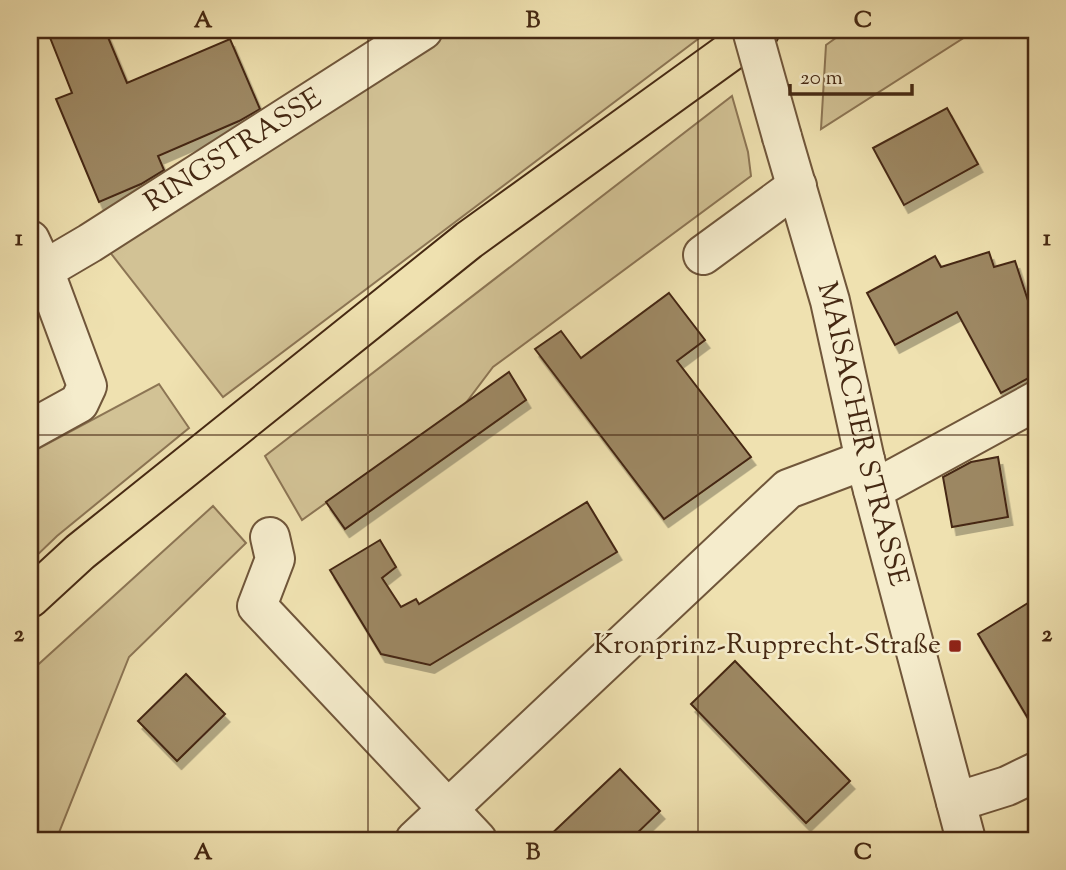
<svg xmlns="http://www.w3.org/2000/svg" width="1066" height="870" font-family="'Sorts Mill Goudy',serif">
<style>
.green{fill:#d2c295;stroke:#8c7554;stroke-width:2}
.building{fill:#9d8864;stroke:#452812;stroke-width:2;filter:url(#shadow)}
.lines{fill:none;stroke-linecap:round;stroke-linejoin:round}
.minor-casing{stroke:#70563a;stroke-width:42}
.highway-casing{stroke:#452812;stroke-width:42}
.minor{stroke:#f5eccc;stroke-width:38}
.highway{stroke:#efe1b0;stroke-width:38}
.minor-bridge-casing{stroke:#70563a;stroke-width:42;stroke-linecap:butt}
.minor-bridge{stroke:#f5eccc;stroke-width:38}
.grid{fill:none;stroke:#452812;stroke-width:2;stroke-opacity:0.55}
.poi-dot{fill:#8f2418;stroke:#f5eccc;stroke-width:2.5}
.labels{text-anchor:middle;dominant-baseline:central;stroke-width:5;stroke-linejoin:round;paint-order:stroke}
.street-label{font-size:28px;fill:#452812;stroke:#f5eccc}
.poi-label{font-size:28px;fill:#452812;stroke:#f5eccc;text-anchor:end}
.neatline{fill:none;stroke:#452812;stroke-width:2.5}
.grid-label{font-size:23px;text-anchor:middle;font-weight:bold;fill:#452812}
</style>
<defs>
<filter id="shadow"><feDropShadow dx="4.5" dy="8" stdDeviation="0" flood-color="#0004"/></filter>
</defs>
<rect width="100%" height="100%" fill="#efe1b0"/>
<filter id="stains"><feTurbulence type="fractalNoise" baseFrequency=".00286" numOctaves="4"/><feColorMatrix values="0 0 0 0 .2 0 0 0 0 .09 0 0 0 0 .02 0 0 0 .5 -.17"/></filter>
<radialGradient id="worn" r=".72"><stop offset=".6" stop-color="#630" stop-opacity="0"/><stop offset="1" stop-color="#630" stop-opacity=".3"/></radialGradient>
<g class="green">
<path d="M437,30H710L223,397L109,251Z"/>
<path d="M847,30H976L821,129L826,45Z"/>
<path d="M732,96L748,152L751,176L493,367L465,404L302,520L265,456Z"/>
<path d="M159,384L189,428L57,536L30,562V453Z"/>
<path d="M213,506L246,543L129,657L56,840H30V672Z"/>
</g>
<g class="building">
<path d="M47,30H105L127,83L230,39L260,109L239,121L158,156L164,170L141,184L99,202L56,99L72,93Z"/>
<path d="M947,108L978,164L904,205L873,148Z"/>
<path d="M989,252L994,267L1015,261L1036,325V374L1001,393L957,312L895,345L867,293L935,256L941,267Z"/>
<path d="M669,293L705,340L677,361L751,457L664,519L535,349L561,331L581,358Z"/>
<path d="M509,372L526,400L345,529L326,502Z"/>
<path d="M998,457L1008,517L952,527L943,477L971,462Z"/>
<path d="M587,502L617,552L430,665L381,654L330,570L380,540L396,567L382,578L401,607L416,599L419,604Z"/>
<path d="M1036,598V732L978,634Z"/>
<path d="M735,661L850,781L806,823L691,704Z"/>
<path d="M186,674L225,714L177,761L138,721Z"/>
<path d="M620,769L660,811L630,840H545Z"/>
</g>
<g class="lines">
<defs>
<g id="minor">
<path id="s1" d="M782,137L830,301L865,460L966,840"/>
<path d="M30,240L44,270L87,386L79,403L30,430"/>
<path d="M703,255L797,186"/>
<path id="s2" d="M44,270L90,243L423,30"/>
<path d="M873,490L1036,401"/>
<path d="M270,537L275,559L257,606L477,840"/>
<path d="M956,802L1007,786L1036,772"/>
<path d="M415,840L788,489L865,460"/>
</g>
<path id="highway" d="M30,598L80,552L469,240L760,30"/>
</defs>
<use href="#minor" class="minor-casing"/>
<use href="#highway" class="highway-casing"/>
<use href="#minor" class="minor"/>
<use href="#highway" class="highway"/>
<defs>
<path id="minor-bridge" d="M752,30L782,137"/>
</defs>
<use href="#minor-bridge" class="minor-bridge-casing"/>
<use href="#minor-bridge" class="minor-bridge"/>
</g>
<path class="grid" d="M368,30V840M698,30V840M30,435H1036"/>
<rect class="poi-dot" x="948" y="639" width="14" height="14" rx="3.5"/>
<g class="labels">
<g class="street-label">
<text stroke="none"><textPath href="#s2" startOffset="224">RINGSTRASSE</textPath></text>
<text stroke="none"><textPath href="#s1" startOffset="308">MAISACHER STRASSE</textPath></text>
</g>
<g class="poi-label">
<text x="941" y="646">Kronprinz-Rupprecht-Straße</text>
</g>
</g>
<rect width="1066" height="870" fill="none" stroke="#efe1b0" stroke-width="77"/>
<path d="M790 84v10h122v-10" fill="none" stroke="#452812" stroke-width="3.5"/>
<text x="800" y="84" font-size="21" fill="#452812" stroke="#f5eccc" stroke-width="5" paint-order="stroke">20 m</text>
<rect x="38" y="38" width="990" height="794" class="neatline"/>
<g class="grid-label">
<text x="203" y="27">A</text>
<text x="533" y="27">B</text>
<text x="863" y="27">C</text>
<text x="19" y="245">1</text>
<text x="1047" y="245">1</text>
<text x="19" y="641">2</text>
<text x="1047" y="641">2</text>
<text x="203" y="859">A</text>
<text x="533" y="859">B</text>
<text x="863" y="859">C</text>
</g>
<rect width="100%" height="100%" filter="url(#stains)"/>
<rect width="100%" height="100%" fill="url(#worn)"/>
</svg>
